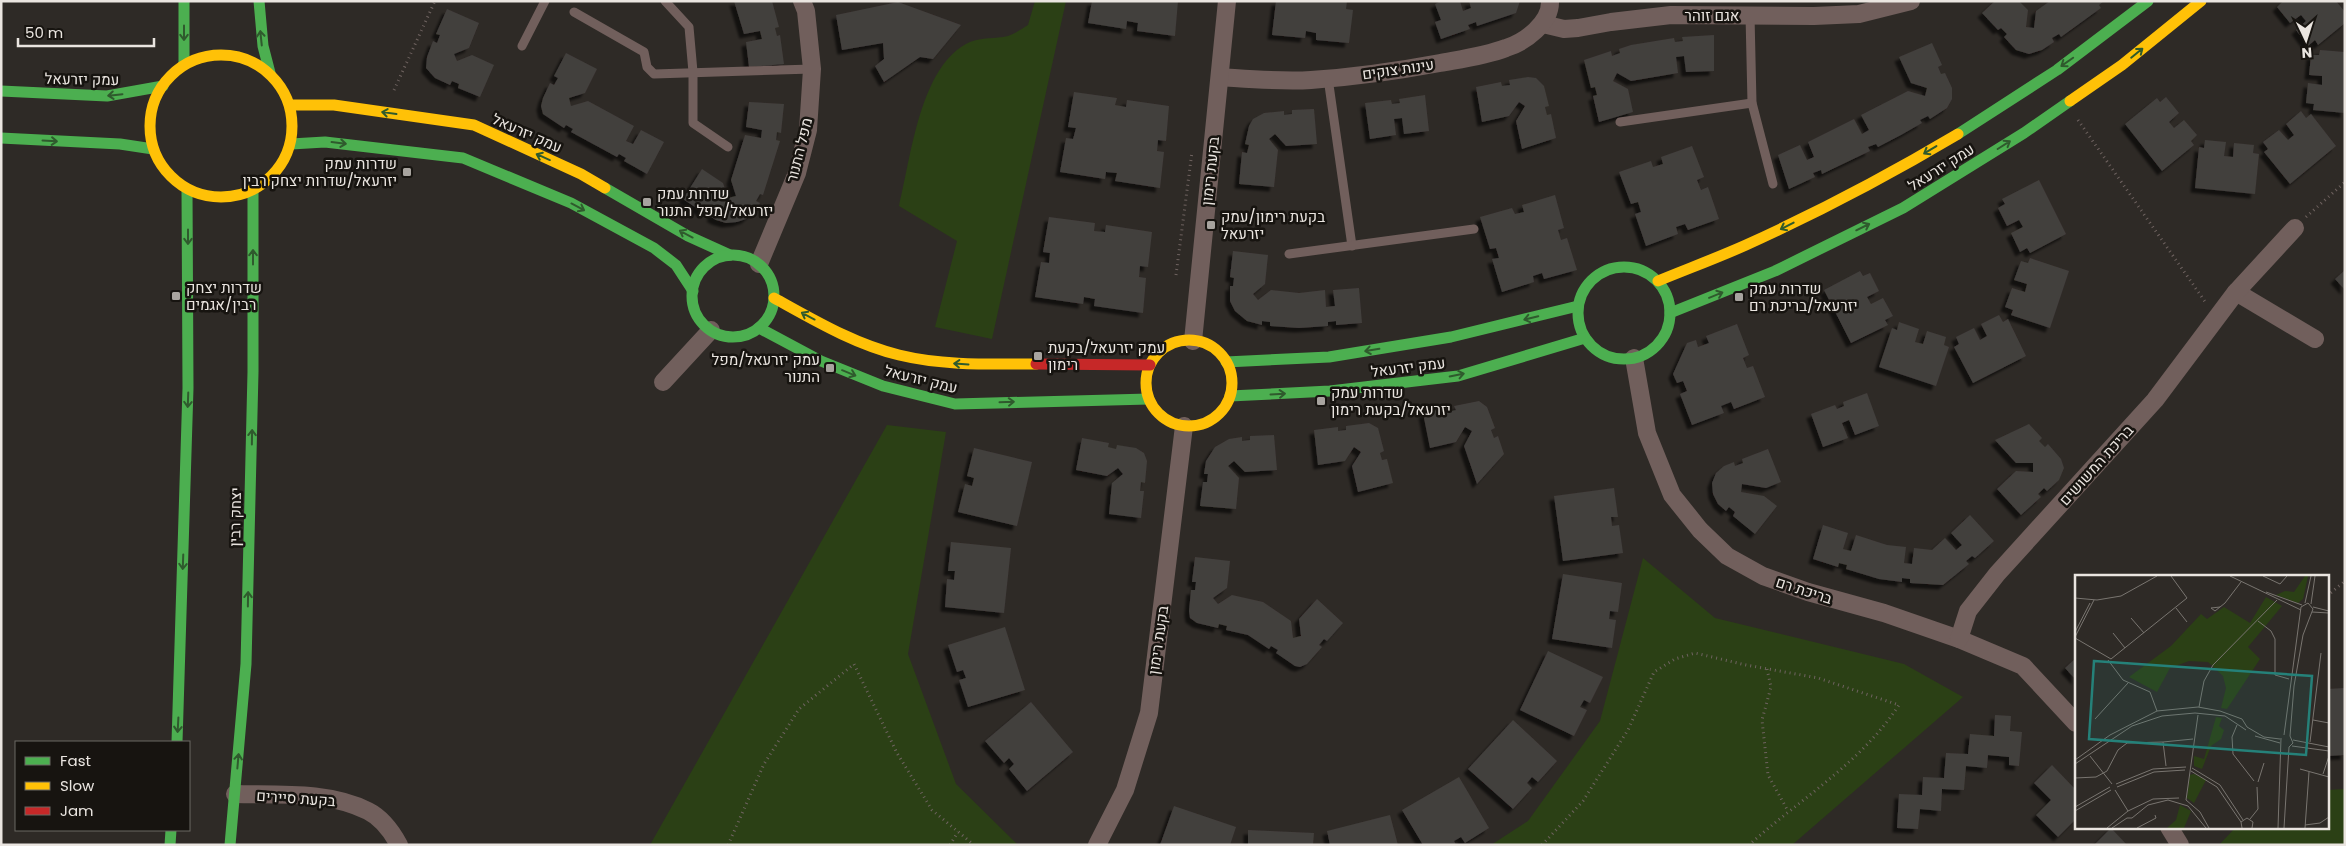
<svg xmlns="http://www.w3.org/2000/svg" width="2346" height="846" font-family="Poppins,Heebo,sans-serif">
<style>
.green{fill:#2b4015}
.building{fill:#433f3d;filter:url(#shadow)}
.lines{fill:none;stroke-linecap:round;stroke-linejoin:round}
.path{stroke:#6f6360;stroke-width:3;stroke-dasharray:1 4;stroke-linecap:butt}
.lane{stroke:#715f5c;stroke-width:9}
.street{stroke:#715f5c;stroke-width:18}
.fast{stroke:#4caf50;stroke-width:11}
.slow{stroke:#ffc107;stroke-width:11}
.jam{stroke:#c62828;stroke-width:11}
.oneway{stroke:#2f5a2d}
.poi-dot{fill:#a8a49f;stroke:#171410;stroke-width:2}
.labels{text-anchor:middle;dominant-baseline:central;stroke-width:5;stroke-linejoin:round;paint-order:stroke}
.street-label{font-size:15px;fill:#eae5e0;stroke:#171410}
.poi-label{font-size:15px;fill:#eae5e0;stroke:#171410;text-anchor:start}
.inset-road{fill:none;stroke:#797570;stroke-width:1}
.view{fill:#258179;fill-opacity:0.15;stroke:#258179;stroke-width:2.5}
.inset-edge{fill:none;stroke:#eae5e0;stroke-width:2.5}
</style>
<defs>
<filter id="shadow"><feDropShadow dx="-4.5" dy="4.5" stdDeviation="1" flood-color="#0009"/></filter>
</defs>
<rect width="100%" height="100%" fill="#2e2a26"/>
<g class="green">
<path d="M1035,1H1066L992,339L935,327L957,241L899,206C911,158 920,64 970,42C982,37 995,39 1008,36C1014,34 1022,29 1028,25Z"/>
<path d="M887,425L946,432L908,654L956,784L1018,845H650Z"/>
<path d="M1643,558L1715,618L1904,664L1963,697L1792,845H1491L1528,821L1600,721Z"/>
<path d="M2345,789V845H2219L2236,827H2327V790Z"/>
</g>
<g class="building">
<path d="M734,1H772L779,27L775,28L777,36L780,35L784,64L749,67L746,42L762,39L760,31L744,34Z"/>
<path d="M1092,1H1178L1175,36L1137,31L1138,23L1127,21L1126,29L1088,23Z"/>
<path d="M1276,1H1347L1346,9L1353,10L1349,43L1316,40V33L1306,31L1305,38L1272,35Z"/>
<path d="M1441,1H1460L1463,11L1471,8L1469,1H1520L1516,13L1477,26L1476,22L1468,25L1470,29L1441,39L1435,22L1441,20L1435,4Z"/>
<path d="M1995,1H2019L2028,10L2026,27L2034,28L2036,11L2050,1H2104L2099,5L2101,8L2061,37L2059,34L2052,38L2054,42L2042,50L2029,54L2016,50L2004,37L2007,34L2001,28L1998,30L1982,13Z"/>
<path d="M2283,1H2336L2345,12V23L2318,45L2315,40L2308,46L2296,30L2306,21L2301,15L2290,23L2277,7Z"/>
<path d="M898,2L961,25L933,59L920,57L884,82L875,66L884,59L883,43L842,50L836,15Z"/>
<path d="M447,9L479,23L469,48L454,54L457,61L472,55L494,65L480,97L458,88L459,84L452,81L450,85L435,78L426,68L427,57L433,41L437,43L440,35L436,34Z"/>
<path d="M1714,35V71L1686,72L1684,56L1676,57L1678,73L1631,81L1617,73L1613,81L1628,89L1633,112L1599,122L1593,96L1597,95L1595,87L1591,88L1584,60L1611,51L1612,56L1620,53L1619,49L1631,45L1674,38L1675,42L1683,41L1682,37Z"/>
<path d="M1932,43L1942,65L1938,67L1941,74L1945,73L1952,88V99L1947,108L1930,119L1928,116L1920,120L1922,123L1901,135L1878,147L1876,144L1868,147L1870,151L1822,174L1821,170L1813,173L1815,177L1789,189L1778,155L1800,145L1807,160L1814,157L1808,142L1854,119L1862,134L1869,130L1861,115L1908,91L1925,96L1927,88L1911,83L1899,57Z"/>
<path d="M2320,50L2345,52V113L2313,110L2314,104L2306,103L2308,83L2322,85V76L2309,75L2311,55H2319Z"/>
<path d="M566,53L597,69L585,93L569,98L571,106L588,101L634,126L626,141L633,144L641,130L664,142L647,174L624,161L626,158L619,154L617,157L571,132L573,129L566,125L564,128L543,114L541,106L543,98L550,83L554,85L558,78L554,76Z"/>
<path d="M1528,77L1536,78L1544,86L1549,106L1545,107L1547,115L1551,114L1556,138L1522,149L1516,121L1525,106L1519,102L1509,116L1482,122L1476,87L1501,82L1502,86L1510,85L1509,80Z"/>
<path d="M1074,92L1117,98L1115,105L1126,107L1127,100L1169,106L1166,141L1158,140L1157,151L1164,152L1160,188L1115,181L1117,173L1106,172L1105,179L1060,172L1066,138L1073,139L1076,128L1068,127Z"/>
<path d="M1425,95L1429,131L1404,134L1402,118L1394,119L1396,135L1370,139L1365,103L1391,100L1392,104L1400,103L1399,99Z"/>
<path d="M2166,97L2179,113L2169,122L2174,128L2184,120L2197,135L2191,141L2194,145L2162,171L2125,124L2157,98L2160,102Z"/>
<path d="M749,102L784,104L781,133L777,132L776,140L780,141L763,195L760,194L756,201L760,203L758,208L746,219L737,222L726,223L716,220L711,217L713,214L707,209L704,213L683,199L702,169L723,183L728,198L736,196L731,180L745,135L761,138L762,130L746,127Z"/>
<path d="M1314,109L1317,144L1286,146L1275,134L1269,139L1278,150L1274,187L1239,184L1242,152L1247,153L1249,145L1245,144L1249,126L1253,119L1264,113L1284,111V115L1292,114V110Z"/>
<path d="M2301,111L2306,118L2311,114L2336,146L2290,184L2264,152L2268,149L2263,142L2279,130L2288,140L2294,135L2286,124Z"/>
<path d="M2205,140L2226,142L2224,156L2233,157L2234,143L2254,145L2253,153L2259,154L2255,194L2195,188L2199,147L2204,148Z"/>
<path d="M1692,146L1704,177L1697,180L1701,190L1708,187L1719,219L1688,230L1685,224L1676,227L1678,234L1646,246L1635,214L1641,212L1638,202L1631,204L1619,172L1651,161L1653,167L1663,164L1661,157Z"/>
<path d="M2039,180L2066,234L2030,253L2027,248L2020,252L2011,233L2023,227L2019,220L2007,226L1998,208L2005,204L2002,199Z"/>
<path d="M1555,195L1564,228L1558,230L1561,240L1567,238L1577,270L1544,279L1542,273L1533,276L1534,282L1502,292L1492,259L1499,258L1496,248L1490,249L1480,217L1512,208L1515,214L1524,212L1522,205Z"/>
<path d="M1049,217L1095,223L1094,231L1105,232L1106,225L1152,232L1148,267L1140,266L1139,277L1146,278L1143,313L1094,306L1095,299L1084,297L1083,304L1035,297L1041,262L1049,263L1050,253L1043,252Z"/>
<path d="M1233,251L1268,255L1265,284L1253,294L1258,300L1271,290L1299,293L1325,290L1326,307L1335,306L1333,290L1359,288L1362,323L1336,325V321L1328,322V326L1299,328L1270,326V322L1262,321V325L1247,321L1235,311L1230,301V286H1233L1234,278L1230,277Z"/>
<path d="M2030,258L2069,271L2050,328L2011,315L2013,310L2005,307L2012,288L2025,292L2027,284L2014,280L2021,261L2028,263Z"/>
<path d="M2345,270V290L2335,279Z"/>
<path d="M1860,271L1863,276L1870,273L1879,291L1867,297L1871,304L1883,298L1893,316L1885,320L1888,325L1851,343L1824,290Z"/>
<path d="M1999,315L2003,322L2008,319L2026,356L1973,383L1954,347L1959,344L1956,337L1974,328L1980,340L1987,336L1981,324Z"/>
<path d="M1899,322L1919,329L1915,342L1923,344L1927,331L1946,337L1944,345L1949,347L1936,386L1879,367L1892,328L1897,330Z"/>
<path d="M1737,324L1749,355L1743,358L1747,368L1753,366L1765,397L1734,409L1731,402L1721,406L1724,413L1692,425L1680,394L1687,391L1683,381L1677,383L1673,374L1687,343L1696,340L1698,347L1709,343L1706,336Z"/>
<path d="M1867,393L1879,426L1855,435L1849,420L1842,423L1848,438L1823,447L1811,414L1835,405L1837,409L1844,406L1843,402Z"/>
<path d="M1479,401L1487,407L1495,428L1491,430L1494,438L1498,436L1504,454L1477,484L1464,446L1472,431L1465,427L1456,442L1430,448L1423,413L1447,408V412L1456,410L1454,406Z"/>
<path d="M1369,423L1378,428L1384,451L1380,453L1382,460L1387,459L1393,483L1358,492L1352,466L1361,452L1354,447L1345,461L1318,465L1314,430L1338,427V431L1346,430V426Z"/>
<path d="M2029,424L2042,438L2039,441L2045,447L2048,444L2061,459L2064,468L2059,480L2047,491L2044,488L2038,494L2041,497L2021,515L1997,489L2016,471L2033,472V463H2016L1995,440Z"/>
<path d="M1274,435L1277,470L1245,472L1234,461L1228,466L1239,478L1236,509L1200,506L1203,482H1207L1208,474H1204L1206,461L1215,447L1229,439L1242,437V441L1250,440V436Z"/>
<path d="M1082,438L1109,443L1108,447L1116,449L1117,445L1136,448L1144,453L1147,461L1145,483L1141,482L1140,491H1144L1141,518L1109,514L1112,483L1123,474L1118,468L1107,476L1076,470Z"/>
<path d="M974,448L1032,462L1017,526L958,512L965,484L972,486L974,478L967,476Z"/>
<path d="M1768,449L1781,482L1766,488L1742,484L1741,492L1764,496L1777,506L1755,534L1733,516L1735,512L1729,507L1726,511L1718,504L1713,494L1712,483L1716,473L1724,466L1734,462L1735,466L1743,463L1742,459Z"/>
<path d="M1614,488L1618,517H1611L1612,526L1619,525L1623,553L1563,561L1554,496Z"/>
<path d="M1970,515L1994,541L1975,558L1972,556L1966,561L1969,564L1943,585L1910,583V579L1902,578V582L1879,579L1846,569L1847,565L1839,563L1838,567L1813,559L1823,525L1848,533L1843,549L1851,551L1856,535L1887,545L1906,547L1904,563L1912,564L1914,548L1932,550L1945,538L1956,550L1962,545L1951,533Z"/>
<path d="M951,542L1011,548L1004,613L945,607L947,579L954,580L955,571H948Z"/>
<path d="M1195,557L1230,561L1227,588L1213,598L1218,604L1232,595L1263,602L1291,621L1293,638L1301,636L1299,619L1317,599L1343,623L1327,641L1324,639L1319,645L1322,647L1307,664L1300,667L1295,666L1276,653L1278,650L1271,646L1269,649L1248,635L1226,630L1227,626L1219,624L1218,628L1197,623L1190,618L1189,611L1191,590H1195L1196,582H1192Z"/>
<path d="M1563,574L1622,583L1618,612L1610,611L1609,619L1616,620L1612,648L1552,639Z"/>
<path d="M1005,627L1025,690L968,707L959,680L966,678L963,670L957,672L948,645Z"/>
<path d="M1548,651L1603,677L1590,703L1584,700L1580,707L1587,710L1574,736L1520,710Z"/>
<path d="M2076,658V680L2065,668Z"/>
<path d="M2345,688V755L2327,756V689Z"/>
<path d="M1031,702L1073,752L1027,791L1009,769L1014,764L1009,758L1004,763L985,741Z"/>
<path d="M1995,715L2011,716L2010,731L2022,732L2019,766L2009,765V757L1988,755L1987,768L1966,766L1964,790L1942,789L1941,811L1920,809L1918,829L1897,828L1899,794L1922,795L1923,777L1944,778L1946,753L1968,754L1970,734L1994,736Z"/>
<path d="M1513,720L1557,761L1538,782L1532,777L1527,783L1532,788L1513,809L1468,769Z"/>
<path d="M2052,765L2076,790V819L2058,837L2036,815L2051,800L2034,783Z"/>
<path d="M1459,777L1489,828L1465,843L1461,837L1454,841L1456,845H1423L1402,810Z"/>
<path d="M1174,806L1236,827L1230,845H1160Z"/>
<path d="M1390,815L1398,845H1330L1327,831Z"/>
<path d="M2111,828L2127,845H2094Z"/>
<path d="M1248,830L1314,833L1313,845H1248Z"/>
</g>
<g class="lines">
<g class="path">
<path d="M394,90L435,1"/>
<path d="M2078,120L2206,303"/>
<path d="M2306,217L2345,182"/>
<path d="M1176,275L1192,152"/>
<path d="M2327,596L2345,581"/>
<path d="M1767,669L1771,687L1762,720L1768,775L1788,811"/>
<path d="M728,845L764,764L799,709L854,664L897,753L932,810L974,845"/>
<path d="M950,845L958,832"/>
<path d="M1542,845L1583,801L1628,730L1654,672L1675,659L1695,653L1746,665L1818,678L1899,705C1861,763 1800,799 1749,845"/>
</g>
<g class="lane">
<path d="M665,1L689,27L693,72V123L728,147"/>
<path d="M574,12L644,52L647,67L654,74L812,69"/>
<path d="M1750,15L1752,103L1773,184"/>
<path d="M522,46L545,1"/>
<path d="M1328,78L1352,246"/>
<path d="M1620,122L1752,103"/>
<path d="M1289,254L1474,229"/>
</g>
<g class="street">
<path d="M1543,24L1564,29L1578,28L1611,22L1671,15L1814,16L1859,14L1911,1"/>
<path d="M1220,77C1250,79 1281,82 1311,80C1354,77 1397,71 1440,63C1462,59 1485,56 1506,48C1525,42 1551,23 1550,1"/>
<path d="M759,264L797,173L808,130L812,69L806,11L802,1"/>
<path d="M2236,292L2315,339"/>
<path d="M1193,341L1227,1"/>
<path d="M1634,358L1647,433L1672,495L1700,530L1727,556L1763,576L1808,592L1884,613L1959,639L2023,666L2076,723"/>
<path d="M663,382L711,330"/>
<path d="M1959,639L1968,611L1997,574L2155,400L2236,292L2295,228"/>
<path d="M235,794C278,795 329,791 368,811C382,818 392,832 399,845"/>
<path d="M2169,827L2180,845"/>
<path d="M1097,845L1125,790L1149,713L1184,426"/>
</g>
<g class="fast">
<path d="M184,1V64"/>
<path d="M259,1L263,46L270,73"/>
<path d="M1,91L107,96L163,86"/>
<path d="M1958,134L2057,70L2148,1"/>
<path d="M1,138L120,144L153,149"/>
<path d="M291,144L325,142L463,158L571,203L654,248L676,265L693,291"/>
<path d="M605,188L688,236L730,255"/>
<circle cx="733" cy="296" r="41"/>
<circle cx="1624" cy="313" r="46"/>
<path d="M1670,313L1775,271L1903,208L2024,133L2070,101"/>
<path d="M759,328L821,361L883,386L955,404L1149,399"/>
<path d="M1226,362L1329,357L1451,337L1578,306"/>
<path d="M1230,396L1330,391L1458,376L1585,338"/>
<path d="M177,742L188,388L187,189"/>
<path d="M170,845L171,830"/>
<path d="M230,845L246,664L253,372V190"/>
</g>
<g class="slow">
<circle cx="221" cy="126" r="71"/>
<path d="M2070,101L2122,65L2201,1"/>
<path d="M290,105H334L474,125L581,174L605,188"/>
<path d="M1658,281C1687,269 1717,258 1746,245C1819,212 1889,175 1958,134"/>
<path d="M774,298C814,320 854,344 899,355C944,366 991,364 1036,364"/>
<circle cx="1189" cy="383" r="43"/>
</g>
<path class="jam" d="M1036,364L1150,365"/>
</g>
<defs><path id="oneway-shaft" d="M-6 0H5M1.5-3L5.5 0L1.5 3" fill="none" stroke-width="1.6" stroke-linecap="round" stroke-linejoin="round" transform="scale(1.25)"/></defs>
<g class="oneway">
<use href="#oneway-shaft" transform="translate(184 33) rotate(90)"/>
<use href="#oneway-shaft" transform="translate(261 38) rotate(-96)"/>
<use href="#oneway-shaft" transform="translate(2137 53) rotate(-39)"/>
<use href="#oneway-shaft" transform="translate(2067 62) rotate(145)"/>
<use href="#oneway-shaft" transform="translate(115 95) rotate(174)"/>
<use href="#oneway-shaft" transform="translate(389 113) rotate(-172)"/>
<use href="#oneway-shaft" transform="translate(50 141) rotate(3)"/>
<use href="#oneway-shaft" transform="translate(339 143) rotate(7)"/>
<use href="#oneway-shaft" transform="translate(2004 145) rotate(-32)"/>
<use href="#oneway-shaft" transform="translate(1930 150) rotate(149)"/>
<use href="#oneway-shaft" transform="translate(543 157) rotate(-156)"/>
<use href="#oneway-shaft" transform="translate(578 207) rotate(28)"/>
<use href="#oneway-shaft" transform="translate(1787 226) rotate(153)"/>
<use href="#oneway-shaft" transform="translate(1863 227) rotate(-26)"/>
<use href="#oneway-shaft" transform="translate(686 234) rotate(-152)"/>
<use href="#oneway-shaft" transform="translate(188 237) rotate(90)"/>
<use href="#oneway-shaft" transform="translate(253 257) rotate(-90)"/>
<use href="#oneway-shaft" transform="translate(1716 295) rotate(-22)"/>
<use href="#oneway-shaft" transform="translate(808 316) rotate(-152)"/>
<use href="#oneway-shaft" transform="translate(1531 318) rotate(166)"/>
<use href="#oneway-shaft" transform="translate(1372 350) rotate(171)"/>
<use href="#oneway-shaft" transform="translate(961 364) rotate(-176)"/>
<use href="#oneway-shaft" transform="translate(849 373) rotate(22)"/>
<use href="#oneway-shaft" transform="translate(1457 375) rotate(-11)"/>
<use href="#oneway-shaft" transform="translate(1278 394) rotate(-3)"/>
<use href="#oneway-shaft" transform="translate(188 400) rotate(92)"/>
<use href="#oneway-shaft" transform="translate(1007 402) rotate(-2)"/>
<use href="#oneway-shaft" transform="translate(252 437) rotate(-89)"/>
<use href="#oneway-shaft" transform="translate(183 562) rotate(92)"/>
<use href="#oneway-shaft" transform="translate(248 599) rotate(-89)"/>
<use href="#oneway-shaft" transform="translate(178 725) rotate(93)"/>
<use href="#oneway-shaft" transform="translate(238 761) rotate(-85)"/>
</g>
<g class="poi-dot">
<rect x="402" y="167" width="10" height="10" rx="2.5"/>
<rect x="642" y="197" width="10" height="10" rx="2.5"/>
<rect x="1206" y="220" width="10" height="10" rx="2.5"/>
<rect x="171" y="291" width="10" height="10" rx="2.5"/>
<rect x="1734" y="292" width="10" height="10" rx="2.5"/>
<rect x="1033" y="351" width="10" height="10" rx="2.5"/>
<rect x="825" y="363" width="10" height="10" rx="2.5"/>
<rect x="1316" y="396" width="10" height="10" rx="2.5"/>
</g>
<g class="labels">
<g class="street-label">
<text x="1712" y="15">אגם זוהר</text>
<text transform="translate(1398 69) rotate(-8)">עינות צוקים</text>
<text transform="translate(82 79) rotate(1)">עמק יזרעאל</text>
<text transform="translate(527 133) rotate(24)">עמק יזרעאל</text>
<text transform="translate(799 150) rotate(-76)">מפל התנור</text>
<text transform="translate(1941 167) rotate(-32)">עמק יזרעאל</text>
<text transform="translate(1210 171) rotate(-84)">בקעת רימון</text>
<text transform="translate(1408 367) rotate(-7)">עמק יזרעאל</text>
<text transform="translate(921 379) rotate(14)">עמק יזרעאל</text>
<text transform="translate(2096 465) rotate(-48)">בריכת המשושים</text>
<text transform="translate(235 517) rotate(-89)">יצחק רבין</text>
<text transform="translate(1804 590) rotate(18)">בריכת רם</text>
<text transform="translate(1158 640) rotate(-82)">בקעת רימון</text>
<text transform="translate(296 798) rotate(4)">בקעת סיירים</text>
</g>
<g class="poi-label">
<text x="397" y="163" text-anchor="end">שדרות עמק<tspan x="397" dy="17">יזרעאל/שדרות יצחק רבין</tspan></text>
<text x="657" y="193">שדרות עמק<tspan x="657" dy="17">יזרעאל/מפל התנור</tspan></text>
<text x="1221" y="216">בקעת רימון/עמק<tspan x="1221" dy="17">יזרעאל</tspan></text>
<text x="186" y="287">שדרות יצחק<tspan x="186" dy="17">רבין/אגמים</tspan></text>
<text x="1749" y="288">שדרות עמק<tspan x="1749" dy="17">יזרעאל/בריכת רם</tspan></text>
<text x="1048" y="347">עמק יזרעאל/בקעת<tspan x="1048" dy="17">רימון</tspan></text>
<text x="820" y="359" text-anchor="end">עמק יזרעאל/מפל<tspan x="820" dy="17">התנור</tspan></text>
<text x="1331" y="392">שדרות עמק<tspan x="1331" dy="17">יזרעאל/בקעת רימון</tspan></text>
</g>
</g>
<g transform="translate(2075 575)">
<rect width="254" height="254" fill="#2e2a26"/>
<path d="M230,1H233L228,24L223,28L201,20L210,16L219,17ZM191,22L207,31L173,72L185,84L152,134L146,133L151,113L148,101L133,87L114,86L95,93L82,117L54,102L96,71L126,39L132,44L149,32L175,48ZM141,142L147,143L144,151L149,155L146,164L136,171L127,194L119,191V181L129,184ZM119,199L131,205L119,228L112,223L115,200ZM105,230L116,236L109,253H92L101,245Z" fill="#2b4015"/>
<path class="inset-road" d="M155,1L226,35M188,1L205,9L212,1M191,17L227,30M0,23L22,25L46,21L82,1M230,28L236,1M236,29L240,1M145,32L136,33L140,36L150,28L166,7M238,32L254,36M101,33L112,47M237,37L254,38M56,43L69,58M183,46L196,56L200,64V100L214,104M0,57L15,28M38,58L50,73M0,62L19,25M0,63L36,84L112,23L96,1M33,85L48,105L75,117L82,136M124,132L129,106L138,90L202,25M120,138L150,141L171,155M20,144L53,108M238,145L254,148M162,150L157,162L158,179L179,206M209,160L226,32L233,28L238,34L228,60L219,111L215,161L218,168L214,172L209,253M180,161L205,168M218,165L254,172M235,167L246,78M217,171L254,176M15,181L37,209M0,185L35,160L82,136L123,132L145,136L167,144L172,152L189,162L205,164M0,189L57,151L87,141L120,138M91,191L88,167L118,164M117,193L145,210L168,245M225,194L254,202M116,196L142,212L166,247M248,199L254,181M0,203L21,202L32,196L43,175L52,168L88,167M183,207L189,188M41,209L78,194L111,192M42,212L79,197L110,195M40,215L53,236M111,225L123,140M111,225L125,237L134,253M0,232L35,212M0,236L36,215M175,244L183,234L182,212M230,250L245,248L254,242M32,253L53,236L78,224L104,223M37,253L52,243H57L73,230L93,225L113,231L131,253M62,253L81,243L80,240M167,253L166,247L172,243L178,247L177,253M203,253L206,163M230,253L234,197"/>
<path class="view" d="M19,86L237,101L231,180L14,164Z"/>
<rect width="254" height="254" class="inset-edge"/>
</g>
<rect width="2346" height="846" fill="none" stroke="#eae5e0" stroke-width="5"/>
<rect x="15" y="741" width="175" height="90" fill="#171410" stroke="#6b6863"/>
<rect x="25" y="757" width="25" height="8" fill="#4caf50" stroke="#6b6863"/>
<text x="60" y="766" font-size="15" fill="#eae5e0">Fast</text>
<rect x="25" y="782" width="25" height="8" fill="#ffc107" stroke="#6b6863"/>
<text x="60" y="791" font-size="15" fill="#eae5e0">Slow</text>
<rect x="25" y="807" width="25" height="8" fill="#c62828" stroke="#6b6863"/>
<text x="60" y="816" font-size="15" fill="#eae5e0">Jam</text>
<g transform="translate(2306 40) rotate(176)" stroke="#171410" stroke-width="4" paint-order="stroke">
<path d="M0-4L9 19L0 12L-9 19Z" fill="#eae5e0"/>
<text y="-8" font-size="14" font-weight="bold" text-anchor="middle" fill="#eae5e0">N</text>
</g>
<path d="M18 38v8h136v-8" fill="none" stroke="#eae5e0" stroke-width="2.5"/>
<text x="25" y="38" font-size="15" fill="#eae5e0" stroke="#171410" stroke-width="4" paint-order="stroke">50 m</text>
</svg>
